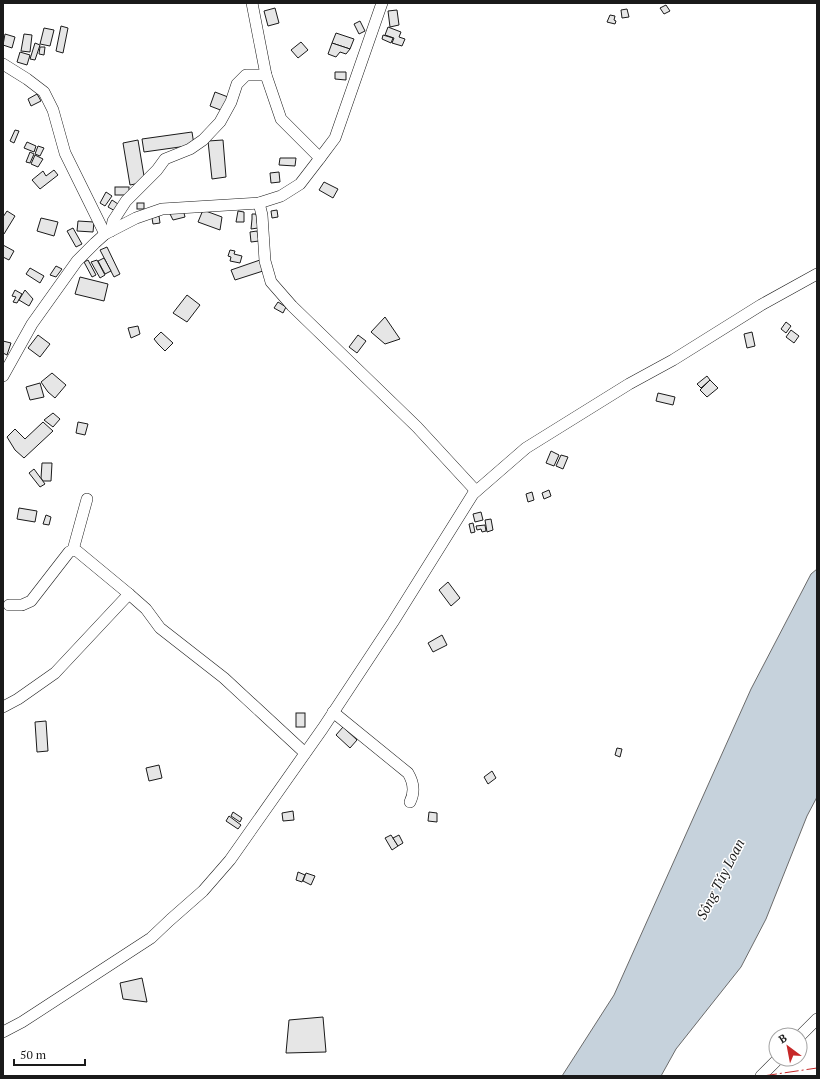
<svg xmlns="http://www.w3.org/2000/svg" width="820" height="1079" font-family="'PT Serif',serif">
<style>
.water{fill:#c6d2dc;stroke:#6a6a6a}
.building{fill:#e6e6e6;stroke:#1a1a1a}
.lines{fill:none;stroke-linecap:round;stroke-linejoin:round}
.minor-casing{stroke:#1a1a1a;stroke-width:12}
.minor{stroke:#fff;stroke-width:11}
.power{stroke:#c62828;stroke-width:1;stroke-dasharray:14 3 2 3;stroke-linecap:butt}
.labels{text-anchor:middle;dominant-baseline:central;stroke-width:3;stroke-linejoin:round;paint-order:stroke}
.water-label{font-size:14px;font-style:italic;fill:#1a1a1a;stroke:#fff}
</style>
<rect width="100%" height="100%" fill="#fff"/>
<path class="water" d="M817,569V797L807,816L766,919L741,967L676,1049L661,1076H562L614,995L751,689L811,574Z"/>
<g class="building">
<path d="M666,5L670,11L664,14L660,8Z"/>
<path d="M275,8L279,23L268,26L264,11Z"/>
<path d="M627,9L629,17L622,18L621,10Z"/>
<path d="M397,10L399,25L390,27L388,11Z"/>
<path d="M610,15L615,16L614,20L616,21L615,24L607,22Z"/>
<path d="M360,21L365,31L359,34L354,24Z"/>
<path d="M61,26L68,28L63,53L56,51Z"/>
<path d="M388,27L401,32L399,37L405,39L402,46L392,43L394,38L385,35Z"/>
<path d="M44,28L54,30L50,46L40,44Z"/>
<path d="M336,33L354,39L350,49L332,43Z"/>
<path d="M5,34L15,37L12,48L3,45Z"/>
<path d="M24,34L32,35L30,52L21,51Z"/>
<path d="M383,35L393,38L391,43L382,39Z"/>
<path d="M301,42L308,50L298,58L291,50Z"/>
<path d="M35,43L40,45L35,60L30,59Z"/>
<path d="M332,43L350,49L346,54L340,52L336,57L328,54Z"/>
<path d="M40,47H45L44,55L39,54Z"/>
<path d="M20,52L30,55L27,65L17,62Z"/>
<path d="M335,72H346V80L335,79Z"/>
<path d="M215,92L228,97L223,111L210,106Z"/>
<path d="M37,94L41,101L31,106L28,99Z"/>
<path d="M15,130L19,131L14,143L10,141Z"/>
<path d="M192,132L194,145L144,152L142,139Z"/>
<path d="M138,140L145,182L130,185L123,143Z"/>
<path d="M223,140L226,177L212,179L208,141Z"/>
<path d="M27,142L36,146L34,152L24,148Z"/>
<path d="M38,146L44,148L40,156L35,154Z"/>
<path d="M30,152L34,154L30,163L26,162Z"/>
<path d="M35,155L43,159L38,167L31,164Z"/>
<path d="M280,158H296L295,166L279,165Z"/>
<path d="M54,170L58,175L40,189L32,180L43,171L46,176Z"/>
<path d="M279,172L280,182L271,183L270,173Z"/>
<path d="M324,182L338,189L333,198L319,190Z"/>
<rect x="115" y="187" width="14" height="8"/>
<path d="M106,192L112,196L105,206L100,203Z"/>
<path d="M112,200L121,206L117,212L108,207Z"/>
<rect x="137" y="203" width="7" height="6"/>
<path d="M183,209L185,217L173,220L169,212Z"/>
<path d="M203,210L222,217L220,230L198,222Z"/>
<path d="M277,210L278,217L272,218L271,211Z"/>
<path d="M7,211L15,216L4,234L3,233V217Z"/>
<path d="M238,211L244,212V222H236Z"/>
<path d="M252,214H256L258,228L251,229L252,219Z"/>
<path d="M159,216L160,223L153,224L152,218Z"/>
<path d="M41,218L58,222L54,236L37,231Z"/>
<path d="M78,221L94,222L93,232L77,231Z"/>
<path d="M73,228L82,244L76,247L67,231Z"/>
<path d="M257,231L259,241L251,242L250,232Z"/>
<path d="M3,245L14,251L9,260L3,257Z"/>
<path d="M107,247L120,274L114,277L100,250Z"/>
<path d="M230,250L235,251L234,254L242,256L240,263L230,261L231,257L228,256Z"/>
<path d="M104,258L111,271L105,274L98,261Z"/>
<path d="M88,260L96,275L92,277L84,262Z"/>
<path d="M97,260L105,275L100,278L91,262Z"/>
<path d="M260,260L263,271L235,280L231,270Z"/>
<path d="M56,266L62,269L56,277L50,275Z"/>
<path d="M30,268L44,276L40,283L26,274Z"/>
<path d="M80,277L108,284L104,301L75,294Z"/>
<path d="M15,290L22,294L17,303L13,302L16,297L12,296Z"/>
<path d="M25,290L33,299L29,306L19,300Z"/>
<path d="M187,295L200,305L187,322L173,313Z"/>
<path d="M278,302L286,307L283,313L274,308Z"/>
<path d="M385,317L400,339L385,344L371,332Z"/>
<path d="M786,322L791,326L786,333L781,329Z"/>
<path d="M138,326L140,334L131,338L128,328Z"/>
<path d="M791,330L799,336L794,343L786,337Z"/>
<path d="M161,332L173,343L165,351L158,344L154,339Z"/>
<path d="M752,332L755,346L747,348L744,334Z"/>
<path d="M38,335L50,344L40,357L28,348Z"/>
<path d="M358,335L366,341L357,353L349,347Z"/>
<path d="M3,341L11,343L7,355L3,353Z"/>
<path d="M52,373L66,385L55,398L48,392L41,382Z"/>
<path d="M707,376L710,380L701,388L697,384Z"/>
<path d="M710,380L718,388L707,397L700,390Z"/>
<path d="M40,383L44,397L30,400L26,387Z"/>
<path d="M658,393L675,397L673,405L656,401Z"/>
<path d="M53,413L60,419L53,427L44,420Z"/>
<path d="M43,422L53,431L24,458L15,450L7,437L15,429L25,439Z"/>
<path d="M78,422L88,424L85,435L76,433Z"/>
<path d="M551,451L559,455L554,466L546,463Z"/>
<path d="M561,455L568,457L563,469L556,466Z"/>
<path d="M42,463H52L51,481H43L41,478Z"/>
<path d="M34,469L45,484L40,487L29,473Z"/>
<path d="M549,490L551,496L544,499L542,493Z"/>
<path d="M532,492L534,500L528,502L526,494Z"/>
<path d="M19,508L37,511L35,522L17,519Z"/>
<path d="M481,512L483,520L475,522L473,514Z"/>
<path d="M46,515L51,517L49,525L43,524Z"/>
<path d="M491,519L493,530L487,532L485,520Z"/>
<path d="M473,523L475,532L471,533L469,524Z"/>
<path d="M485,525L486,531L482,532L481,529L477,530L476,526Z"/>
<path d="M448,582L460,598L451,606L439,590Z"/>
<path d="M442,635L447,645L433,652L428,643Z"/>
<rect x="296" y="713" width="9" height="14"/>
<path d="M46,721L48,751L37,752L35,722Z"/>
<path d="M343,727L357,740L350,748L336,735Z"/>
<path d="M617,748L622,749L620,757L615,755Z"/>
<path d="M159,765L162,778L149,781L146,768Z"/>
<path d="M492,771L496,778L488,784L484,777Z"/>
<path d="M293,811L294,820L283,821L282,813Z"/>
<path d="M233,812L242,818L240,822L231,816Z"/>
<path d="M429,812L437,813V822L428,821Z"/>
<path d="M229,816L241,825L238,829L226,821Z"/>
<path d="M391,835L398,846L392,850L385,838Z"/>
<path d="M399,835L403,843L398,846L393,838Z"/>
<path d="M298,872L305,875L302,882L296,880Z"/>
<path d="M306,873L315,876L311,885L303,881Z"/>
<path d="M142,978L147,1002L123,999L120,983Z"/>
<path d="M323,1017L326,1052L286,1053L289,1020Z"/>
</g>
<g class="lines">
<defs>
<g id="minor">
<path d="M252,3L266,75L281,119L320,158"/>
<path d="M3,64L27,79L44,92L53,110L65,153L105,234"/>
<path d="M259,203L262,215L265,261L271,282L292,306L417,427L476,491"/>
<path d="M111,231L113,221L126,201L157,170L165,159L190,149L203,140L220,122L231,102L237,84L246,75H266"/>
<path d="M3,376L32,324L77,261L95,243L105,234L136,218L162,209L259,203L281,196L300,184L320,158L335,138L382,3"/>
<path d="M73,550L87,499"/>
<path d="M9,605H22L31,601L69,552L73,550L77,551L129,594L146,609L160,628L224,678L305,753"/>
<path d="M3,707L18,699L55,673L129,594"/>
<path d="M333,712L408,773C414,783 415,792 410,802"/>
<path d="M3,1032L22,1022L151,938L170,920L203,891L230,860L323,728L393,622L473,494L526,448L629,384L673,360L761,305L817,274"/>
<path d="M800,1036L817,1019"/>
<path d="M761,1076L778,1059"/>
</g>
</defs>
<use href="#minor" class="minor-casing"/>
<use href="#minor" class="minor"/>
<path class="power" d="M763,1076L817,1068"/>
</g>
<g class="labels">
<g class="water-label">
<text transform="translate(720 879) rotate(-63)">Sông Túy Loan</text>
</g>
</g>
<rect width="820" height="1079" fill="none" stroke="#1a1a1a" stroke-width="8"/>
<g transform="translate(788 1047) rotate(328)"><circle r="19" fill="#ffffff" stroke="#a3a3a3"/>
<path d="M0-3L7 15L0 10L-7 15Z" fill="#c62828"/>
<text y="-6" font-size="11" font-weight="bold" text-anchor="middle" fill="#1a1a1a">B</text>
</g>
<path d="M14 1059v6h71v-6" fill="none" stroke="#1a1a1a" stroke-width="2"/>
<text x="20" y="1059" font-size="12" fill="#1a1a1a" stroke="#ffffff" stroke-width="3" paint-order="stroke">50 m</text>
</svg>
